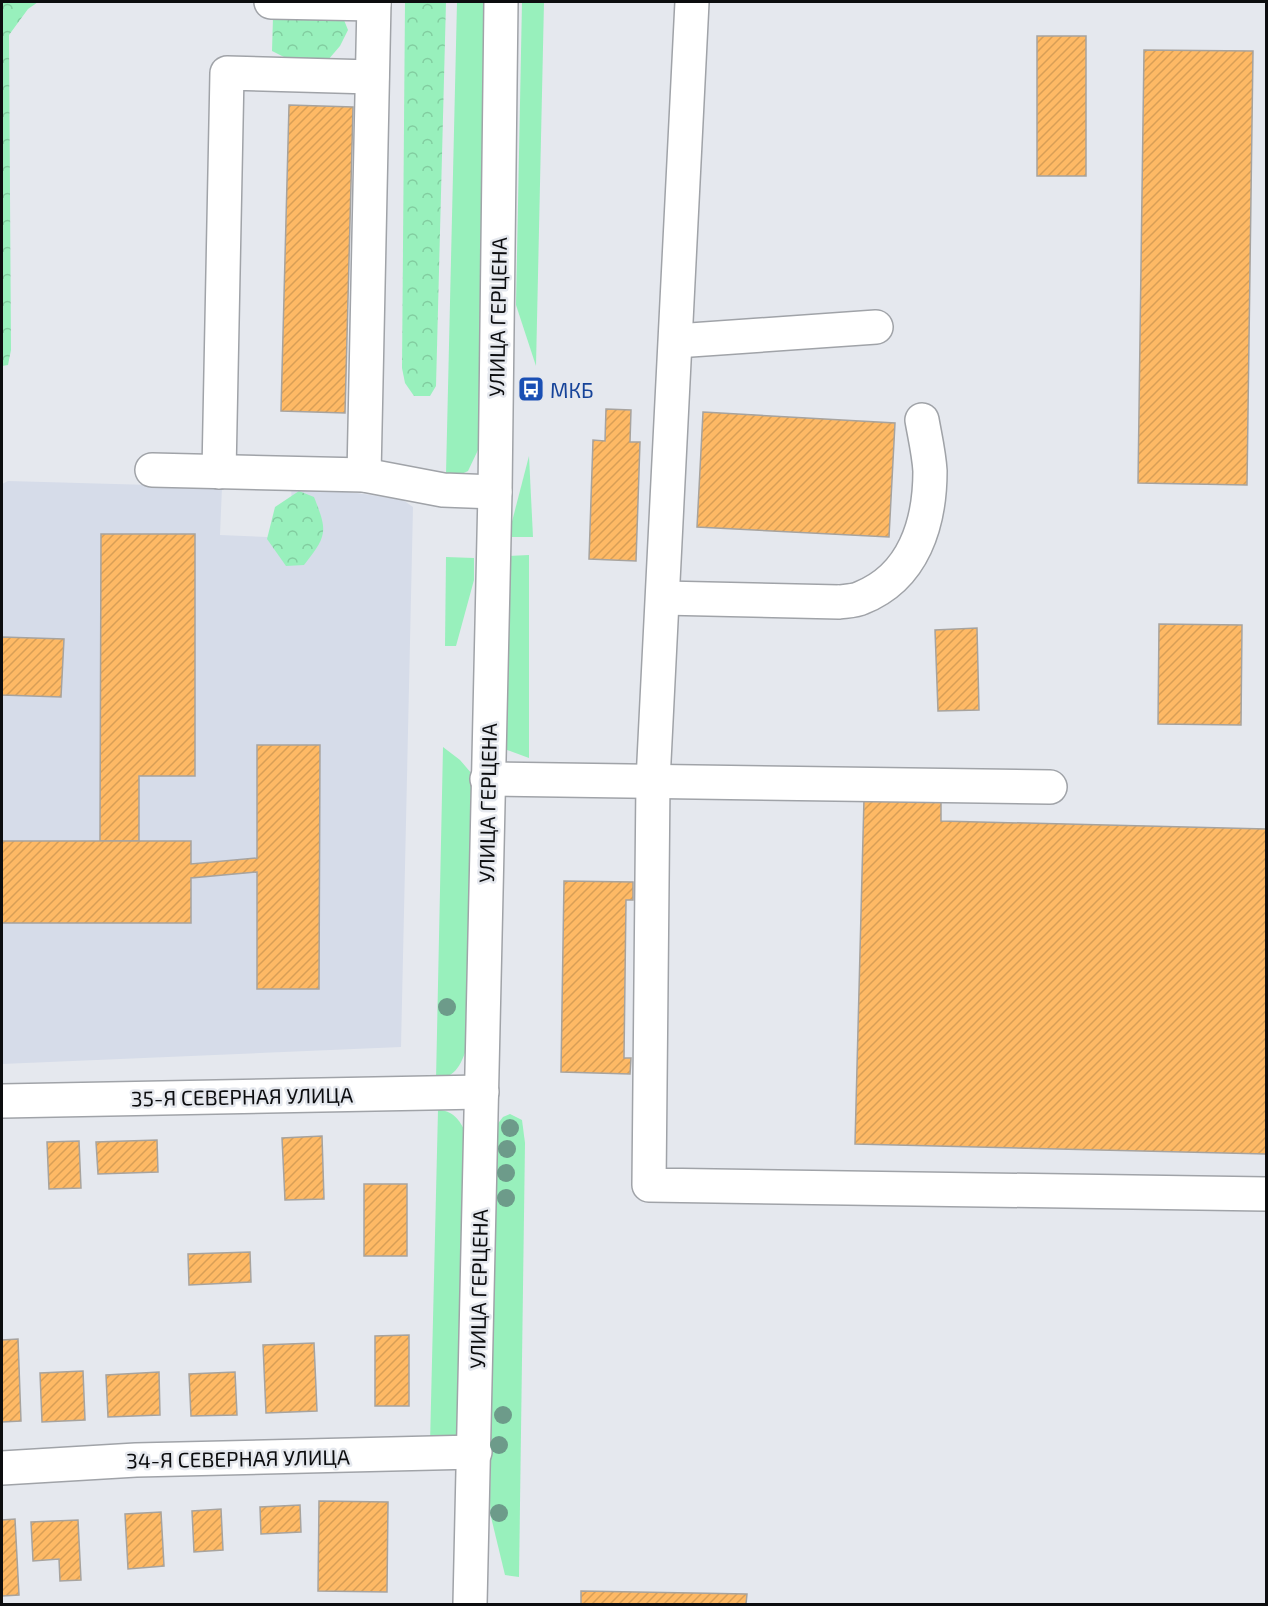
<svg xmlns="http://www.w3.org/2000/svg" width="1268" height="1606" font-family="'Exo 2',sans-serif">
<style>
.built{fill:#d6dce9}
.green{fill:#98f0bc}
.forest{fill:url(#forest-crowns)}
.building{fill:url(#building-hatch);stroke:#a7a39e;stroke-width:1.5}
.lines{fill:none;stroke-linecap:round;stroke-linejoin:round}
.minor-casing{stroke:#a0a3a8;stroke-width:36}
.major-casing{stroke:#a0a3a8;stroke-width:36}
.minor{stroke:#fff;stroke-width:33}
.major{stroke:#fff;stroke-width:33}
.tree{fill:#6d9b8a}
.labels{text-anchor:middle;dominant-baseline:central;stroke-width:5;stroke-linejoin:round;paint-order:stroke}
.street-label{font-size:21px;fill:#0c0d0f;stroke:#e5e8ee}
.transit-label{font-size:21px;fill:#164399;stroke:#e5e8ee;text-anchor:start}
</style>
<defs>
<pattern id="forest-crowns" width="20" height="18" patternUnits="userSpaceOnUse" patternTransform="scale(1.5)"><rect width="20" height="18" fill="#98f0bc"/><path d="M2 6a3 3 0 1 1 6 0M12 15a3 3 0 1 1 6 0" fill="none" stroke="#82cda0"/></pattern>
<pattern id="building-hatch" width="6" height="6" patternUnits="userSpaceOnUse" patternTransform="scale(1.5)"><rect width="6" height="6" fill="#feb965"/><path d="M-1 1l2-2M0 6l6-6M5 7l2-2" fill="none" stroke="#d89e56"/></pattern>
</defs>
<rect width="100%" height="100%" fill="#e5e8ee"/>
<path class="built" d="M8,481L222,487L220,535L293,538L291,483L403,500L413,507L401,1047L2,1064V484Z"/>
<g class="green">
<path d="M457,2H486L478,450L468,471L453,478L446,474Z"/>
<path d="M522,2H544L536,366L516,305Z"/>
<path d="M529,456L533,537H508Z"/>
<path d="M529,555V758L507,750L506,556Z"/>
<path d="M446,557L474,558V580L456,646H445Z"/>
<path d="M443,747L460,760L472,774L468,1045C461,1063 458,1076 436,1080Z"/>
<path d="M438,1110C452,1110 460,1120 465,1132L459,1434L451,1445H430Z"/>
<path d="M510,1114L522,1120L525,1143L519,1577L505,1575L491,1517L490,1502L496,1126L503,1117Z"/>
</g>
<g class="forest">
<path d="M2,2H38L28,9L9,35L11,350L8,365L2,366Z"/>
<path d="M405,2H446L436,386L430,396H414L405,383L402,368Z"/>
<path d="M342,15L348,30L340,46L328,60L294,62L272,51L273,17Z"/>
<path d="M299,491L314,497C328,532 327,536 304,565L286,566L267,539L275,507Z"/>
</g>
<g class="building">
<rect x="1037" y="36" width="49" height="140"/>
<path d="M1144,50L1253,51L1247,485L1138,483Z"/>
<path d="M289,105L353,107L345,413L281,411Z"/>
<path d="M606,409L631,410L630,442H640L636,561L589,559L593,440L605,441Z"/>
<path d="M703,412L895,423L889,537L697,527Z"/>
<path d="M101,534H195V776H139V841H100Z"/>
<path d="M1159,624L1242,625L1241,725L1158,724Z"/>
<path d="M977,628L979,710L938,711L935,630Z"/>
<path d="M2,637L64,639L61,697L2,695Z"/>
<path d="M257,745H320L319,989H257V872L191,878V923H2V841H191V864L257,858Z"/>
<path d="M864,798L941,800V821L1266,829V1154L855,1144Z"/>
<path d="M564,881L633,882V900H626L624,1058H631L630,1074L561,1072Z"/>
<path d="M322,1136L324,1199L285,1200L282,1138Z"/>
<path d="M157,1140L158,1172L98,1174L96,1142Z"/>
<path d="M79,1141L81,1188L49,1189L47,1142Z"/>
<rect x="364" y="1184" width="43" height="72"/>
<path d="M250,1252L251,1282L189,1285L188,1254Z"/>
<path d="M409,1335V1406H375V1336Z"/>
<path d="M18,1339L21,1421L2,1422V1340Z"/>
<path d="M314,1343L317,1411L266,1413L263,1345Z"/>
<path d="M83,1371L85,1420L42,1422L40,1373Z"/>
<path d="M159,1372L160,1415L108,1417L106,1375Z"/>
<path d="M235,1372L237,1415L191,1416L189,1374Z"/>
<path d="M319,1501L388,1502L387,1592L318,1591Z"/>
<path d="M300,1505L301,1532L261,1534L260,1507Z"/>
<path d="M221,1509L223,1550L194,1552L192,1511Z"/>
<path d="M161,1512L164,1566L128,1569L125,1514Z"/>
<path d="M15,1519L19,1595L2,1596V1520Z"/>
<path d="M78,1520L81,1580L60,1581L59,1559L33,1561L31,1522Z"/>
<path d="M581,1591L747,1594L746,1604H581Z"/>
</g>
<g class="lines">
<defs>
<g id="minor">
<path d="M271,2L374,4"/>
<path d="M692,2L653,781L649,1185L1266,1194"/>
<path d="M676,341L876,327"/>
<path d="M152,470L364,475L443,490L495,492"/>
<path d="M219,472L227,73L372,77"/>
<path d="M364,475L374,2"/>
<path d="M663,598L839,602C846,601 855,601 861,598C914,577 930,523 930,471C929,454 925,437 922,420"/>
<path d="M487,779L1050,787"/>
<path d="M2,1101L482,1092"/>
<path d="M2,1468L136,1460L475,1452"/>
</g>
<path id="major" d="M470,1604L495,492L501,2"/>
</defs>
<use href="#minor" class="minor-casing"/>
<use href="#major" class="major-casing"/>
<use href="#minor" class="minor"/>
<use href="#major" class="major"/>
</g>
<g class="tree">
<circle cx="447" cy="1007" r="9"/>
<circle cx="510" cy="1128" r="9"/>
<circle cx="507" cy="1149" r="9"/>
<circle cx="506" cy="1173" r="9"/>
<circle cx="506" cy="1198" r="9"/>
<circle cx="503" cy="1415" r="9"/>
<circle cx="499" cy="1445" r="9"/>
<circle cx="499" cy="1513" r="9"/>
</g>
<defs>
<symbol id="bus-square" viewBox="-11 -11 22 22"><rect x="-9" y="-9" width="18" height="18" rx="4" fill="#1a4fb4" stroke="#e5e8ee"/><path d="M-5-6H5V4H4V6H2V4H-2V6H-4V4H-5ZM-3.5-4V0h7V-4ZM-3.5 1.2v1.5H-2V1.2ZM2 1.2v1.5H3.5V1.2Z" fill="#fff"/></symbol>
</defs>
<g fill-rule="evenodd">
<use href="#bus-square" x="516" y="374" width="30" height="30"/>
</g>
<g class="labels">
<g class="street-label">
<text transform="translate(497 317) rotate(-89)">УЛИЦА ГЕРЦЕНА</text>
<text transform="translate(487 803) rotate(-89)">УЛИЦА ГЕРЦЕНА</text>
<text transform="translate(242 1096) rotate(-1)">35-Я СЕВЕРНАЯ УЛИЦА</text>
<text transform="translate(478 1289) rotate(-89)">УЛИЦА ГЕРЦЕНА</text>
<text transform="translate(238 1458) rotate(-1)">34-Я СЕВЕРНАЯ УЛИЦА</text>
</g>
<g class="transit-label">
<text x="550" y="389">МКБ</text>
</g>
</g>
<rect width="1268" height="1606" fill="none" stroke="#0c0d0f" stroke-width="6"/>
</svg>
